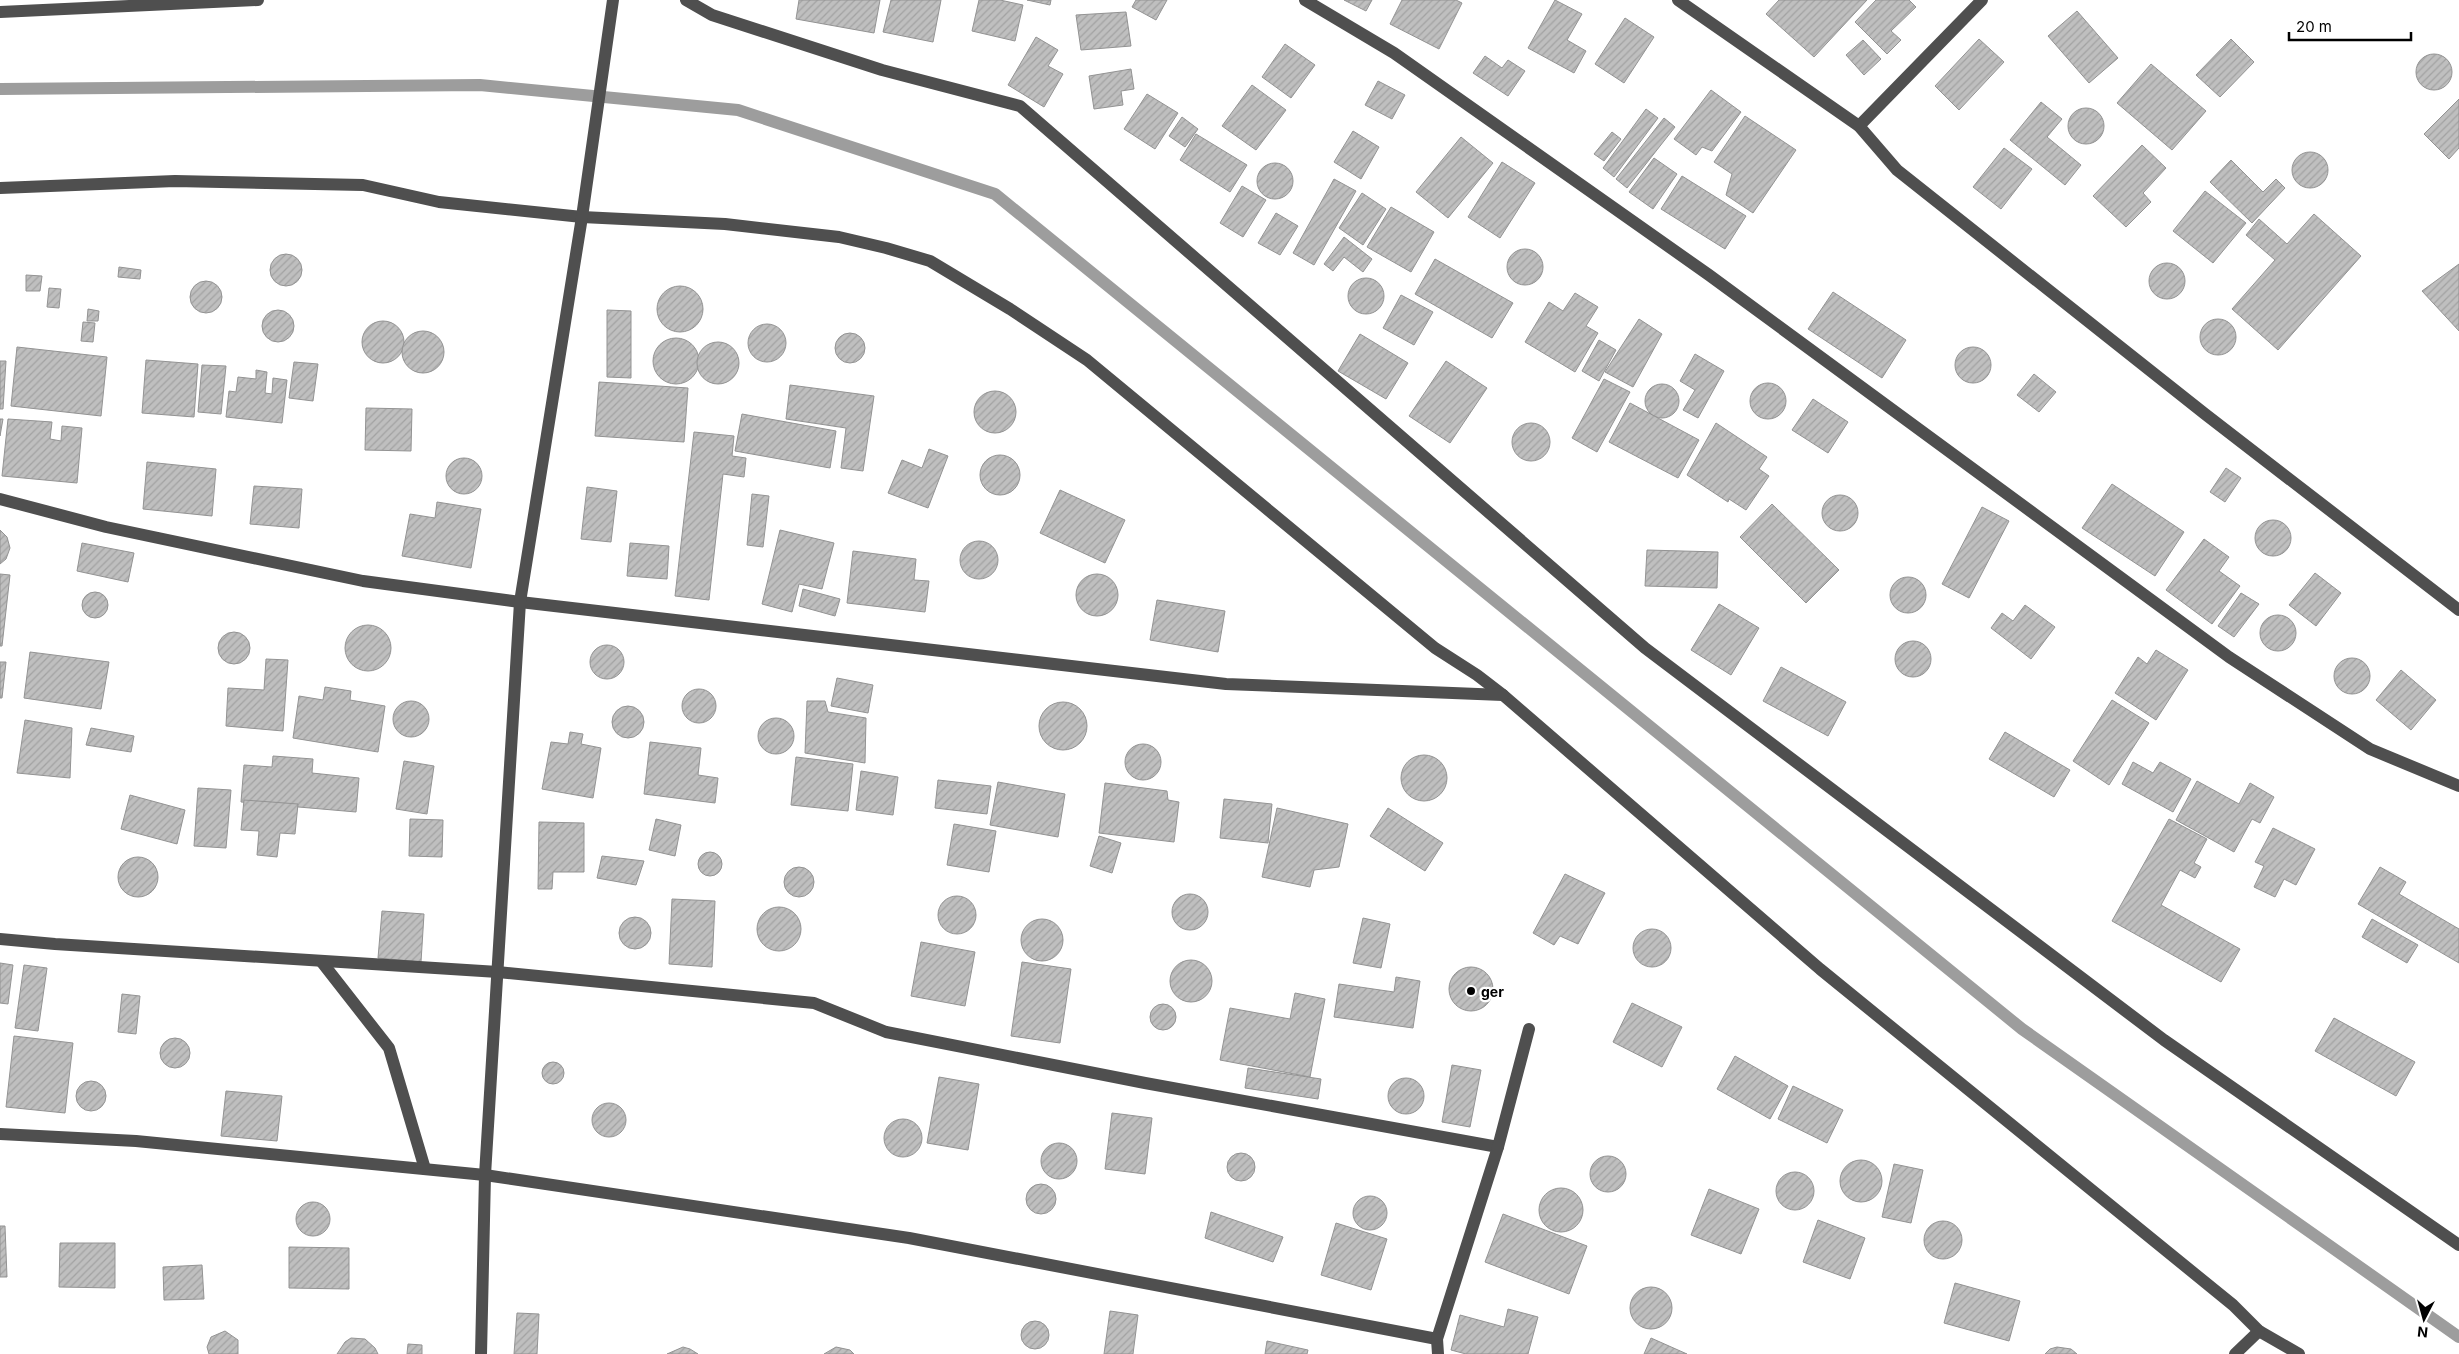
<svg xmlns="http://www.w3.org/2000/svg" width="2459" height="1354" font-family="Inter,sans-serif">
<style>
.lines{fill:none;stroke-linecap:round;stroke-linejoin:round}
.stream{stroke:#9d9d9d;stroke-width:12}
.building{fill:url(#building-hatch);stroke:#939393}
.minor{stroke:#4f4f4f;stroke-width:12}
.poi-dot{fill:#000;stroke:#fff;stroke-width:2}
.labels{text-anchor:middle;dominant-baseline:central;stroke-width:4.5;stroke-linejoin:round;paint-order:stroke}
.poi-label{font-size:14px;font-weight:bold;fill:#000;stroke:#fff;text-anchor:start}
</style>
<defs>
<pattern id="building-hatch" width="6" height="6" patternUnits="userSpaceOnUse" patternTransform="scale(1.25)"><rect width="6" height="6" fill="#bfbfbf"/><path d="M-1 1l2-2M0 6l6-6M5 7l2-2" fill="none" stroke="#a2a2a2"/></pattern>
</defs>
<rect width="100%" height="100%" fill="#fff"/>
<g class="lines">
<path class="stream" d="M0,89L480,85L738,110L995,194L2022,1029L2459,1337"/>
</g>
<g class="building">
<path d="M799,0H880L874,33L796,19Z"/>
<path d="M891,0H941L933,42L883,32Z"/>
<path d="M979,0H1000L1023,5L1015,41L972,31Z"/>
<path d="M1027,0H1051L1050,5Z"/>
<path d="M1136,0H1167L1156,20L1132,7Z"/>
<path d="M1344,0H1372L1366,11Z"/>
<path d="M1402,0H1456L1462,3L1439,49L1390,24Z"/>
<path d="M1555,0L1582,14L1567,40L1586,51L1574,73L1528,48Z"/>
<path d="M1779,0H1867L1814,57L1766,14Z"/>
<path d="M1876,0H1909L1916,7L1891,31L1901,40L1887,54L1855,22Z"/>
<path d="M2077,11L2118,58L2089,83L2048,36Z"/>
<path d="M1126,12L1131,46L1081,50L1076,15Z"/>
<path d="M1625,18L1654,37L1624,83L1595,64Z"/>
<path d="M1036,37L1058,50L1048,66L1063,74L1044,107L1008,85Z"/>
<path d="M1979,39L2004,62L1959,110L1935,86Z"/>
<path d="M2231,39L2254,62L2220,97L2196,75Z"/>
<path d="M1863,40L1881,59L1864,75L1846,55Z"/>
<path d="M1285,44L1315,65L1291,98L1262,77Z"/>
<circle cx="2434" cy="72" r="18"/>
<path d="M1485,56L1502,68L1508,60L1525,71L1508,96L1473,73Z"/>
<path d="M2151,64L2206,111L2172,150L2117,103Z"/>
<path d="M1131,69L1134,89L1121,91L1123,105L1094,109L1089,76Z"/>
<path d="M1378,81L1405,95L1392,119L1365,105Z"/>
<path d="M1252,85L1286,110L1256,150L1222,126Z"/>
<path d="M1711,90L1741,112L1712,151L1702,147L1696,155L1674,139Z"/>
<path d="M1147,94L1178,113L1155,149L1124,129Z"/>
<path d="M2459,99V148L2449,159L2424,134Z"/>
<path d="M2041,102L2062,119L2047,137L2081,165L2065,185L2010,140Z"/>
<circle cx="2086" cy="126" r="18"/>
<path d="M1646,109L1658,118L1614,177L1603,168Z"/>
<path d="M1745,116L1796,150L1753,213L1726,195L1732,174L1714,162Z"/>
<path d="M1182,117L1198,129L1185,147L1169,136Z"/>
<path d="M1664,118L1675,127L1627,188L1616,179Z"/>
<path d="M1353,131L1379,147L1361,179L1334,162Z"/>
<path d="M1612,132L1621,139L1604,161L1594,154Z"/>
<path d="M1196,134L1247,165L1230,192L1180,160Z"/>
<path d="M1461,137L1493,163L1448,218L1416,192Z"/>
<path d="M2142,145L2166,168L2143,193L2151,202L2126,227L2093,196Z"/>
<path d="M2004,148L2032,169L2001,209L1973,187Z"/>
<circle cx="2310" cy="170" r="18"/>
<path d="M1654,158L1677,174L1653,209L1629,192Z"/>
<path d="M2231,160L2263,192L2276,179L2285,188L2252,223L2210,182Z"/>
<path d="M1502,162L1535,183L1500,238L1468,217Z"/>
<circle cx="1275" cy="181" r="18"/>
<path d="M1682,176L1746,216L1725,249L1661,209Z"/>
<path d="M1334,179L1356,191L1314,265L1293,253Z"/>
<path d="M1242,186L1266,200L1243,237L1220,223Z"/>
<path d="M2205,191L2246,223L2213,263L2173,231Z"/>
<path d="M1362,193L1386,209L1363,245L1339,228Z"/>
<path d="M1391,207L1434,232L1411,272L1367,247Z"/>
<path d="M1276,213L1298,226L1280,255L1258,243Z"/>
<path d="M2314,214L2361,256L2278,350L2232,309L2275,260L2246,235L2259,219L2287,244Z"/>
<path d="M1344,237L1372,259L1363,272L1344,257L1333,271L1324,264Z"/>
<circle cx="1525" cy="267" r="18"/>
<circle cx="286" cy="270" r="16"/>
<path d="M1435,259L1513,303L1492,338L1415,294Z"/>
<circle cx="2167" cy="281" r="18"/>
<path d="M2459,264V331L2422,291Z"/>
<path d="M119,267L141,270L140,279L118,277Z"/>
<path d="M26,275L42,276L40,291H26Z"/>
<circle cx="1366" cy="296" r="18"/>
<circle cx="206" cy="297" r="16"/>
<circle cx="680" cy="309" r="23"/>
<path d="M49,288L61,289L59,308L47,307Z"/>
<path d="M1833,292L1906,340L1882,378L1808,329Z"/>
<path d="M1575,293L1598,307L1586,326L1598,333L1575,372L1525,342L1549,302L1563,311Z"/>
<path d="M1401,295L1433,312L1414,345L1383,328Z"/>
<path d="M88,309L99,311L98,321H87Z"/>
<circle cx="278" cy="326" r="16"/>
<path d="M607,310L631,311V378L607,377Z"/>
<circle cx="2218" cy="337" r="18"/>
<path d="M1639,319L1662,334L1633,387L1605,372Z"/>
<circle cx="383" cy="342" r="21"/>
<path d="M83,322L95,323L93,342L81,341Z"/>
<circle cx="767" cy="343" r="19"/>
<circle cx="423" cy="352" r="21"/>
<circle cx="850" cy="348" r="15"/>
<path d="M1360,334L1408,363L1386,399L1338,371Z"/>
<circle cx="676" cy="361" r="23"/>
<path d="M1599,340L1616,350L1599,381L1582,371Z"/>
<circle cx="718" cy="363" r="21"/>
<circle cx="1973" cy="365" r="18"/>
<path d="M17,347L107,357L101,416L11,406Z"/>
<path d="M1695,354L1724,371L1698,418L1683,410L1695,390L1680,381Z"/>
<path d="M146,360L198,364L194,417L142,413Z"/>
<path d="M0,361H6L3,409H0Z"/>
<path d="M1446,361L1487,388L1450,443L1409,416Z"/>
<path d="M294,362L318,364L313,401L289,398Z"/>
<path d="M202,365L226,366L221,414L198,412Z"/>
<path d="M256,370L267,372L265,393L272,394L273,378L287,380L282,423L226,417L229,391L236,392L238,377L256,379Z"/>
<path d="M2034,374L2056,392L2039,412L2017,395Z"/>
<path d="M1604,379L1630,392L1597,452L1572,438Z"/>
<path d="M599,382L688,388L684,442L595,436Z"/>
<circle cx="1768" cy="401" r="18"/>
<circle cx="1662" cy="401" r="17"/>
<path d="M790,385L874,396L863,471L841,468L846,428L786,419Z"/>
<circle cx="995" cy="412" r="21"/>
<path d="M1813,399L1848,422L1828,453L1792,430Z"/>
<path d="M1630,403L1699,440L1678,478L1609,442Z"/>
<path d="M366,408L412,409L411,451L365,450Z"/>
<path d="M742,414L836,431L830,468L735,451Z"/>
<path d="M0,419H3L0,436Z"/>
<path d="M8,419L52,422L50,439L61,441L62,426L82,428L77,483L2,476Z"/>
<path d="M1716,423L1767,457L1759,469L1769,476L1746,510L1729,499L1728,502L1687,475Z"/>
<circle cx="1531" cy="442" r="19"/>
<path d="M694,432L734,436L732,456L746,458L744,477L723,474L709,600L675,596Z"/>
<path d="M929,449L948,456L928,508L888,493L902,460L922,468Z"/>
<circle cx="1000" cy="475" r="20"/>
<circle cx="464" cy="476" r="18"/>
<path d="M147,462L216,469L212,516L143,509Z"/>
<path d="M2226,468L2241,478L2225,502L2210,492Z"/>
<path d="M2112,484L2184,532L2155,576L2082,528Z"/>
<path d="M254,486L302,489L299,528L250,524Z"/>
<path d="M587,487L617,491L611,542L581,539Z"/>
<path d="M1060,490L1125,520L1105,563L1040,533Z"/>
<path d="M752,494L769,496L763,547L747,545Z"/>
<circle cx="1840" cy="513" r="18"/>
<path d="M437,502L481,509L471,568L402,556L410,514L435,518Z"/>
<path d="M1772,504L1839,570L1806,603L1740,537Z"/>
<path d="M1982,507L2009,521L1969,598L1942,584Z"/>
<circle cx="2273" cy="538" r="18"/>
<path d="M0,530L7,537L10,548L6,559L0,564Z"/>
<path d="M780,530L834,543L822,589L799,584L792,612L762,604Z"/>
<path d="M2204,539L2229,557L2219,571L2240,586L2212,624L2166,590Z"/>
<circle cx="979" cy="560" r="19"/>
<path d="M82,543L134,553L128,582L77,571Z"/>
<path d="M630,543L669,546L667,579L627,576Z"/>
<path d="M1647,550L1718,552L1717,588L1645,586Z"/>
<path d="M853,551L916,559L914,580L929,581L925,612L847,603Z"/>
<path d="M2315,573L2341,593L2316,626L2289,605Z"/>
<circle cx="1097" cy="595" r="21"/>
<path d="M0,574L10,575L2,646H0Z"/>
<circle cx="1908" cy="595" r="18"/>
<path d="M803,589L840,599L835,616L799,606Z"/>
<circle cx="95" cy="605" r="13"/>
<path d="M2241,593L2259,604L2234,637L2218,626Z"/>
<path d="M1157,600L1225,611L1218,652L1150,640Z"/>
<path d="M1719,604L1759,628L1731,675L1691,650Z"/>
<path d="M2025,605L2055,627L2031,659L1991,628L2002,613L2013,621Z"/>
<circle cx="2278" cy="633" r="18"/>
<circle cx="368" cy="648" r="23"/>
<circle cx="234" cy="648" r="16"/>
<circle cx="1913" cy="659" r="18"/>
<circle cx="607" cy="662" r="17"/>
<path d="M2156,650L2188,670L2156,720L2115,693L2138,657L2147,664Z"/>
<path d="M30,652L109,662L101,709L24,698Z"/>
<circle cx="2352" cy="676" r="18"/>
<path d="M266,659L288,660L283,731L226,726L228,688L264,690Z"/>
<path d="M0,662H6L2,698H0Z"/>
<path d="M1781,667L1846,702L1828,736L1763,701Z"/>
<path d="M2401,670L2436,700L2411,730L2376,700Z"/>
<path d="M837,678L873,685L868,713L831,706Z"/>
<path d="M325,687L351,691L350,700L385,706L378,752L293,738L299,696L323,700Z"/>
<circle cx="699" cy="706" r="17"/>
<path d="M2112,700L2149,723L2109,785L2073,761Z"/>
<circle cx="411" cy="719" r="18"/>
<path d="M807,701H825L828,712L866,718L865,763L805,753Z"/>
<circle cx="1063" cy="726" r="24"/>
<circle cx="628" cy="722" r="16"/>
<circle cx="776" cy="736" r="18"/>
<path d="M25,720L72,728L70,778L17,773Z"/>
<path d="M91,728L134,736L131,752L86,745Z"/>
<path d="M570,732L583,734L581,744L601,748L593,798L542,789L551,742L568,744Z"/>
<path d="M2005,732L2070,770L2054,797L1989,759Z"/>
<path d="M650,742L701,748L698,775L718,778L715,803L644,794Z"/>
<circle cx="1143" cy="762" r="18"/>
<circle cx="1424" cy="778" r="23"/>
<path d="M273,756L313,759L312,773L359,778L356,812L241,802L244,765L272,767Z"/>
<path d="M796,757L853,764L848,811L791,805Z"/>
<path d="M404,761L434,766L427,814L396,809Z"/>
<path d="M2133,762L2153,773L2160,762L2191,779L2173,812L2122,784Z"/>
<path d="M861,771L898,777L893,815L856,810Z"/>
<path d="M938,780L991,786L987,814L935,808Z"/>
<path d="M2197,781L2239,804L2250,783L2274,797L2260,823L2252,819L2234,852L2176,820Z"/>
<path d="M998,782L1065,794L1058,837L990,825Z"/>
<path d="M1105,783L1167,791L1168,800L1179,802L1174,842L1099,833Z"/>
<path d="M198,788L231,790L226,848L194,846Z"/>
<path d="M130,795L185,810L177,844L121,829Z"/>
<path d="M1224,799L1272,804L1268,843L1220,838Z"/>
<path d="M244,800L298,804L295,834L280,833L277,857L257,855L259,831L241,830Z"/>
<path d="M1277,808L1348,824L1339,867L1314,870L1310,887L1262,877Z"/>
<path d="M1388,808L1443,843L1425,871L1370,836Z"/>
<path d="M410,819L443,820L442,857L409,856Z"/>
<path d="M656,819L681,825L675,856L649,850Z"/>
<path d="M2169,819L2207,839L2194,863L2201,867L2195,878L2180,870L2161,905L2240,949L2221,982L2112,921Z"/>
<path d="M539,822L584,823V872H553L552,889H538Z"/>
<path d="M954,824L996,831L989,872L947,865Z"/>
<path d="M2273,828L2315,849L2296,885L2284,879L2275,897L2254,887L2264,866L2255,862Z"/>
<path d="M1099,836L1121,843L1112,873L1090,866Z"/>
<circle cx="710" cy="864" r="12"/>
<path d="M602,856L644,861L636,885L597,878Z"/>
<circle cx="138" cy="877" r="20"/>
<circle cx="799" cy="882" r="15"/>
<path d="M2380,867L2406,882L2399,894L2459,929V963L2358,904Z"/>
<path d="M1565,874L1605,893L1578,944L1560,936L1554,945L1533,933Z"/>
<circle cx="1190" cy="912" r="18"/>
<circle cx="957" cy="915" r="19"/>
<path d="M672,899L715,901L712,967L669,964Z"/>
<circle cx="779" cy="929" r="22"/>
<path d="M382,911L424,914L421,962L378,958Z"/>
<circle cx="635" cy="933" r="16"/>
<path d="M1363,918L1390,924L1381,968L1353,963Z"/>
<path d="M2372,919L2418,945L2407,963L2362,937Z"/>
<circle cx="1042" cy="940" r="21"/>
<circle cx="1652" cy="948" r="19"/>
<path d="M921,942L975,952L965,1006L911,996Z"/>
<circle cx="1191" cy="981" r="21"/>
<path d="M1022,962L1071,969L1060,1043L1011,1036Z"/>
<path d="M0,963L13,965L8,1004L0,1003Z"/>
<path d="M24,965L47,968L38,1031L15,1028Z"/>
<circle cx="1471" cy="989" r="22"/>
<path d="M1396,977L1420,981L1413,1028L1334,1017L1339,984L1394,992Z"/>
<path d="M1295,993L1325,999L1310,1077L1220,1060L1230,1008L1290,1019Z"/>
<path d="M122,994L140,996L136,1034L118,1032Z"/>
<path d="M1632,1003L1682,1027L1662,1067L1613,1042Z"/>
<circle cx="1163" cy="1017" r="13"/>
<path d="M2334,1018L2415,1062L2396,1096L2315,1051Z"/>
<path d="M14,1036L73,1043L65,1113L6,1107Z"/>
<circle cx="175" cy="1053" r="15"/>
<path d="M1735,1056L1788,1086L1770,1119L1717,1089Z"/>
<circle cx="553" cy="1073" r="11"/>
<path d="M1452,1065L1481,1070L1470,1127L1442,1122Z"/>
<path d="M1248,1068L1321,1079L1318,1099L1245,1088Z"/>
<path d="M939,1077L979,1084L968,1150L927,1143Z"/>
<circle cx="1406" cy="1096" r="18"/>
<circle cx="91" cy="1096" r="15"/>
<path d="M1793,1086L1843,1110L1827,1143L1778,1119Z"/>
<path d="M226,1091L282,1096L277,1141L221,1136Z"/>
<circle cx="609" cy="1120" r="17"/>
<path d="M1112,1113L1152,1118L1145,1174L1105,1169Z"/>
<circle cx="903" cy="1138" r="19"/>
<circle cx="1059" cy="1161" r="18"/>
<circle cx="1241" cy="1167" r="14"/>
<circle cx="1608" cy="1174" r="18"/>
<circle cx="1861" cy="1181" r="21"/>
<path d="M1894,1164L1923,1170L1911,1223L1882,1217Z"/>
<circle cx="1795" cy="1191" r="19"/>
<circle cx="1041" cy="1199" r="15"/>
<circle cx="1561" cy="1210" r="22"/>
<path d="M1709,1189L1759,1209L1741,1254L1691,1235Z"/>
<circle cx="1370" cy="1213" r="17"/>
<circle cx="313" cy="1219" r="17"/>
<path d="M1211,1212L1283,1237L1273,1262L1205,1238Z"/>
<path d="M1503,1214L1587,1246L1569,1294L1485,1262Z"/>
<path d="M1818,1220L1865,1238L1850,1279L1803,1262Z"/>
<circle cx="1943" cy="1240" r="19"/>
<path d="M1336,1223L1387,1239L1371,1290L1321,1275Z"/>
<path d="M0,1226H5L7,1277H0Z"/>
<path d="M60,1243H115V1288L59,1287Z"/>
<path d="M289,1247L349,1248V1289L289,1288Z"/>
<path d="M202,1265L204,1299L164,1300L163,1267Z"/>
<path d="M1955,1283L2020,1301L2009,1341L1944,1323Z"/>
<circle cx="1651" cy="1308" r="21"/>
<path d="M1508,1309L1538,1317L1528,1354H1466L1451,1350L1460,1315L1504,1327Z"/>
<path d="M1110,1311L1138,1315L1133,1354H1104Z"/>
<path d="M517,1313L539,1314L537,1354H514Z"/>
<circle cx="1035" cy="1335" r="14"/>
<path d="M225,1331L238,1340V1354H209L207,1347L211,1337Z"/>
<path d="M351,1338L365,1339L375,1348L378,1354H337L345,1342Z"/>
<path d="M1651,1338L1687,1354H1644Z"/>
<path d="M1267,1341L1308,1350L1307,1354H1265Z"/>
<path d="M408,1344L422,1345V1354H407Z"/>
<path d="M683,1347L690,1349L698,1354H667Z"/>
<path d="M836,1347L850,1350L854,1354H824Z"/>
<path d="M2057,1347L2071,1349L2077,1354H2045L2050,1349Z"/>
</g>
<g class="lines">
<g class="minor">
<path d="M686,0L712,15L882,70L1020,106L1645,648L2164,1040L2459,1245"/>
<path d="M1305,0L1394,53L1709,275L2229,657L2370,749L2459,786"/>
<path d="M1678,0L1859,126L1897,170L2205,414L2459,610"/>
<path d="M0,12L258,0"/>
<path d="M1859,126L1982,0"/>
<path d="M0,188L175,181L363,185L439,202L582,217L725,224L839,237L886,248L930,261L1010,309L1087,360L1435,648L1477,675L1503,695L1820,969L2233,1305L2259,1331L2299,1354"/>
<path d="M0,499L106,527L363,581L520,602L1226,684L1503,695"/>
<path d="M0,939L55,944L498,972L814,1003L886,1032L1145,1083L1498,1147"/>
<path d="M321,961L389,1048L425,1169"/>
<path d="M0,1134L136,1141L485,1175L909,1238L1437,1339"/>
<path d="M481,1354L485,1175L520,602L582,217L613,0"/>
<path d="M1438,1354L1437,1339L1498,1147L1529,1029"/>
<path d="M2235,1354L2259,1331"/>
</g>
</g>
<circle class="poi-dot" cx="1471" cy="991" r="5"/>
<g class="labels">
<g class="poi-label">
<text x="1481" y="991">ger</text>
</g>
</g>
<g transform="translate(2424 1319) rotate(186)" stroke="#ffffff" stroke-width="4" paint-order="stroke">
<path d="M0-4L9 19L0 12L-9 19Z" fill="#000000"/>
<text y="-8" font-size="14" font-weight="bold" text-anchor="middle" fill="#000000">N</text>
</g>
<path d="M2289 32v8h122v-8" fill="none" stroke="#000000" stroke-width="2.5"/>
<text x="2296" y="32" font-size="15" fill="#000000" stroke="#ffffff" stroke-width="4" paint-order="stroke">20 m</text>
</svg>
